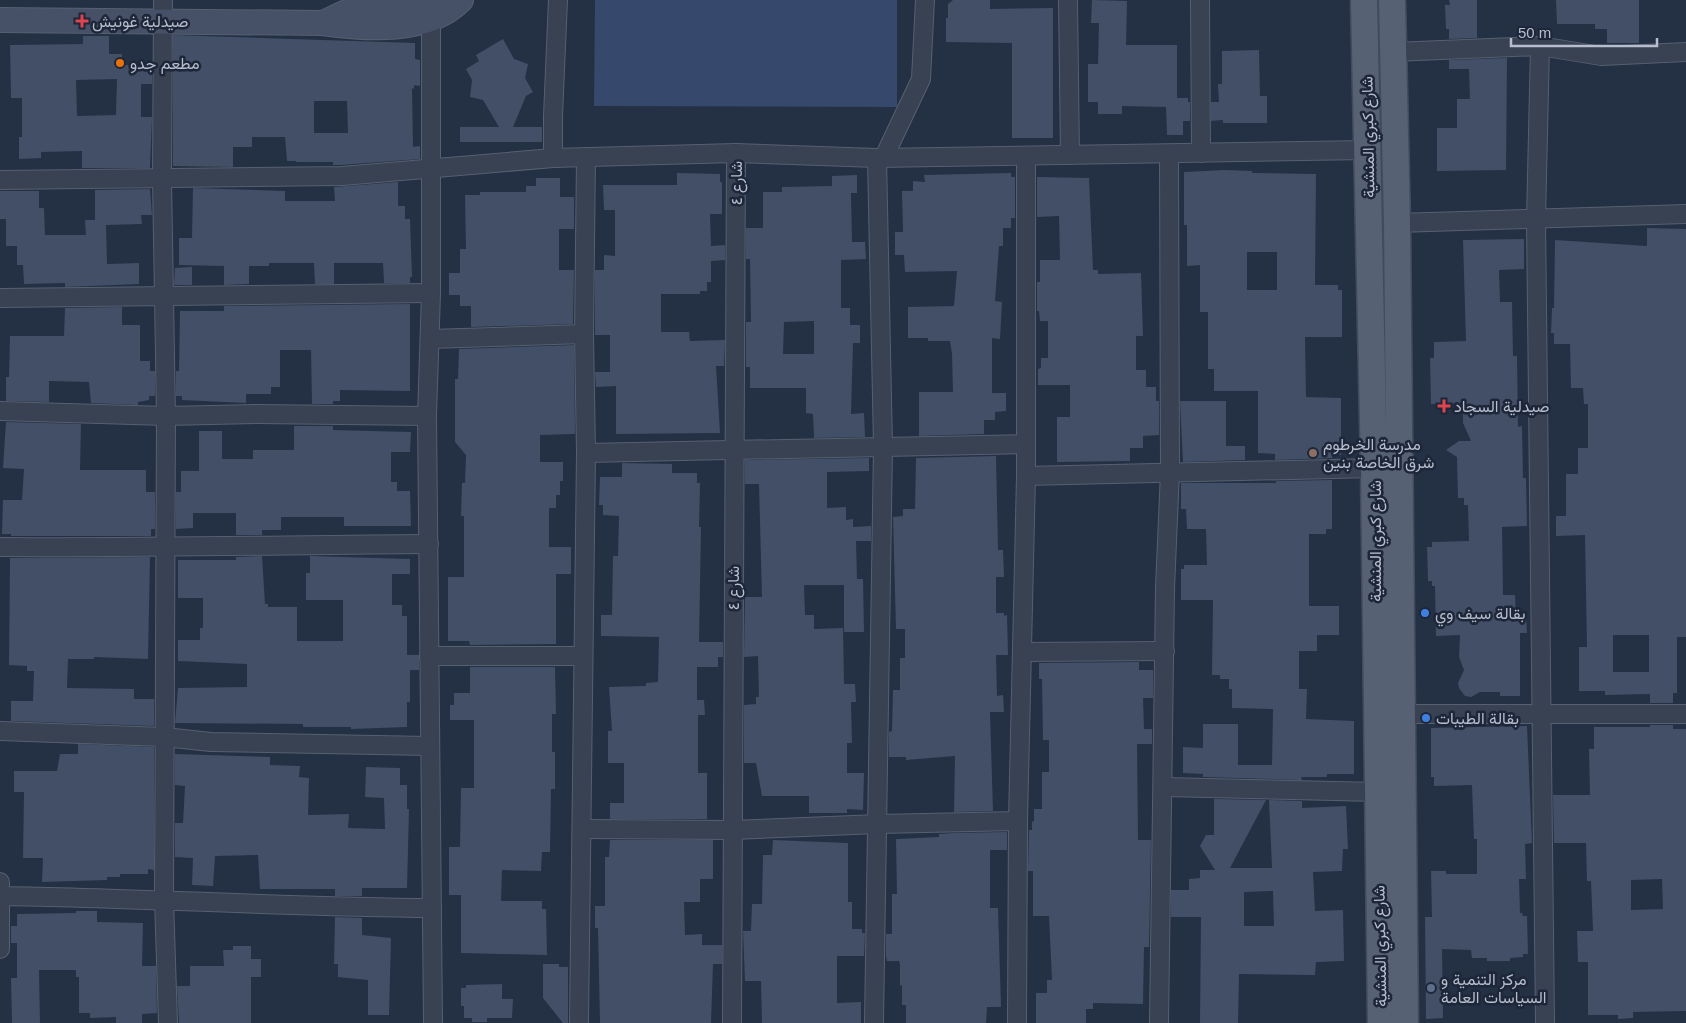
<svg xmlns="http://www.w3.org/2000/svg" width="1686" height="1023" font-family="Helvetica,Vazirmatn,sans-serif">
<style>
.water{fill:#36496c}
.building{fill:#424f66;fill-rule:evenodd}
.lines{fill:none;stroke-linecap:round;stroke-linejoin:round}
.minor-casing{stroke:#576071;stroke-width:20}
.secondary-casing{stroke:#576071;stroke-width:26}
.primary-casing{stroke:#424b5d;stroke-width:29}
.minor{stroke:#384253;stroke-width:18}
.secondary{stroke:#465067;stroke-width:24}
.primary{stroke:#566173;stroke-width:26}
.health-dot{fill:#e0444e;stroke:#1d2739;stroke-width:2}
.food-dot{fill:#e8710a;stroke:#1d2739;stroke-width:2}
.education-dot{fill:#8d6e63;stroke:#1d2739;stroke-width:2}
.shop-dot{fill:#3f7fe0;stroke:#1d2739;stroke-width:2}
.service-dot{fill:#5c6f8a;stroke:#1d2739;stroke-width:2}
.labels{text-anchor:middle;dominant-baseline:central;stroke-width:5;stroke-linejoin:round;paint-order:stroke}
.poi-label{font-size:16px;fill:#b6bdcd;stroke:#1d2739;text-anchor:start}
.street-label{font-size:16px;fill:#b6bdcd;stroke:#1d2739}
</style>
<rect width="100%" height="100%" fill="#243044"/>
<path class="water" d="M595,0H897V107L594,106Z"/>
<g class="building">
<path d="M953,0H990V9L1053,8V138H1012V43L946,42V18H948V4Z"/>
<path d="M1092,0L1127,1L1126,45H1177V98H1188V102H1190V121H1183V135H1167L1166,107L1122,106V114H1098V102H1088V64H1098L1099,23H1091Z"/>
<path d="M1449,0H1477V38L1449,39V29H1446L1445,5H1450Z"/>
<path d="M1556,0H1639V43H1607V29H1595V24H1557Z"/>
<path d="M173,35L415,43V59L420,60V86L414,85V89L412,88L413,147L420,146V159L341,165H333V162H296V161H287L285,137H252V147H233V167L173,166ZM314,101H347L348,133H314Z"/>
<path d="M83,36H109V54H122V65H152V84H141V117H152L150,168H82V151L41,152V158L19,159V137H22V98H11L10,45L83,44ZM117,79L116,115L77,116L76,80Z"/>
<path d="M503,39L514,59L528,64L525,78L533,92L526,96L513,127H542V142H460V127H499L483,100L470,97L472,80L466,69L479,61L476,55Z"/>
<path d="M1259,50L1260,96H1267V123H1223V120L1211,121V102H1219L1218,84H1222V51Z"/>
<path d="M1507,58L1506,170L1437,171V128H1457V99H1470L1469,69H1449V60Z"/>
<path d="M1225,170L1252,171V173L1316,174L1315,285H1338V290H1342V337H1305L1306,397L1341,398V455L1332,454V458L1275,460V454L1258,453V391H1214V369H1208V312H1200V265L1187,266V225H1184V172ZM1247,252H1277V290H1247Z"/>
<path d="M677,173L720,174V182H722V214H710L711,246L725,245V260L711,261V282H707V291H700V294H661V332H689L690,341L725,340L724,366H716L720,433L616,434V386L596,387L595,372H610V335H595V270H604V255L615,256V210H604L603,185H677Z"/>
<path d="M1011,173V177H1015V218H1011V228H1003V246H999L995,301L1002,302L1000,339L992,338V393H1006V411L995,412V420H984V434L919,436V392H953L952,354L950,341H928V338H908V307L954,306L957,271L905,272L904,255H895V232H903L902,191H913V181L925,182L924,175Z"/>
<path d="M857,175V193H851L852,242H865L866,259L841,260V308H850V325H860V343H853L851,414L864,413L865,437L814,438L813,414L806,413V388H750V367H746V322H751L750,259H746V228H763V192H782V187L832,186V176ZM814,321V354H783L784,322Z"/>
<path d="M1037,177L1089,178L1093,270H1098V274L1141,273L1143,336H1136V370H1146V387H1156V401H1159V435L1143,436V448H1130V461L1057,462V417H1070V385H1038V369L1041,368V358H1048V321H1040L1039,311H1037V282H1040V260H1060L1059,216L1037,217Z"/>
<path d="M536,178H560V197H574V229H559V270H574L573,324L471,327V306H460V295H449V273H460V249H466L465,195H480V192H526V186H536Z"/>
<path d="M398,182V206H405V219H410L412,277H410V283H384L383,263H334V284H315L314,263H269V266H249V284L224,285V266L179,265V238H192L193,188L285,191V201H335L334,187Z"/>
<path d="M150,189L152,215H141L142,224L106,225L107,264L139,263V284L65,287V283L24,284L23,265H17V246H6V219H0V191H39V208H44L45,235H86L85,220H95V190Z"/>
<path d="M1647,228L1686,229V637H1677V693H1673V703H1650V694L1605,695V691H1579V647H1587L1585,535L1556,536V516H1566V474H1578V448H1588V404H1584L1583,388H1571L1570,344H1554V333H1551L1552,308H1554L1555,240L1647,246ZM1613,635H1649V672H1613Z"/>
<path d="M1524,239V269L1499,270L1500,302H1512L1513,356H1517L1518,427L1522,426L1523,478H1526L1527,526L1502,527L1503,595H1515L1516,617H1526L1527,633H1520V696H1500V692H1480L1471,697L1465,696L1459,688L1458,683L1464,670L1459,657L1460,635L1436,636L1435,586H1432V581H1428L1427,547H1432V542L1469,541L1468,505H1464V498H1458L1457,457L1446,450L1459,441H1471L1463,423V403L1431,404L1430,358H1434V342L1466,341L1463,240Z"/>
<path d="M192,267V285H174L175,268Z"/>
<path d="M410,304V391L340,390V401H333V404H312L311,350H280V387H271V394H246V403L182,400V396H176V371H179L180,311H224V306Z"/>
<path d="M122,307V325H140V361H150V371H155V396H149V400L138,402V405L91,403L89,382L49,381V402L6,401V377H9L10,336H64L65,308Z"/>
<path d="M574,345L575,434L540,435V462H563V481H560V495H556V508H549V547H571V574H556V644L470,645L469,641H448V577H464V516H461L462,483H465L466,455L455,442V379H458L459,349Z"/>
<path d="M1180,401H1226V446H1245V460L1183,462Z"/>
<path d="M6,422L81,424L80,470H146V492H155V529H151V536H11V534H2L3,500H22L24,469L3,468Z"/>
<path d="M294,426H333V430L411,432L410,452H391V482H397V491H410L411,526H344V517H281V530H262V535H236V513H193V528L176,529V492H181V471H199V431H222V459H253V450H294Z"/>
<path d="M996,456L998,550H1003L1004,577H996V613H1004V616L1007,615L1008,655H996L997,696L1003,695L1004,712H990L993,811L954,812L955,756L906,760V757H889V732L892,731L893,690H900V658H905V629H896L893,517L903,516V509H915L916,458Z"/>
<path d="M869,458V471L827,472V508L846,507V520L853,519V527L871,526V541H856L857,579H863L864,632H844V585H804L805,615H814V629L843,628L844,684H855L856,702H851L852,743H847V773H864L863,810L847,809V813H809V796H762L756,763H744V705L756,704V697H759L758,656L744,657L745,597H762L759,484H745V460Z"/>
<path d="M622,463L672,464V473H697V483H700L699,527H701L699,642H723V657H718V667H697V700H704L705,715H698V773H707V819H610V803H624V763H608V731H612L609,687L646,686V683L658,682L659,637L601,636V615H612L613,556H618L619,516L603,515V505H599L600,477H622Z"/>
<path d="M1332,480V529H1326V534H1309V606H1339V635H1317V651H1299V689H1307L1306,719L1354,721V774H1327V777H1301L1302,780L1203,777V774L1183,773V747L1203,748V724H1238V765H1272L1273,709L1232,708V689H1229V679H1220V675H1212L1213,600H1181V569H1184V565H1207L1206,529H1187L1186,509H1181V483H1276V481Z"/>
<path d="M262,556L265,604H268V607H297V641H343V600H306V573H310V556L410,559V574H392V605H402V616H407V655H419V670H410V702H407V727L351,729V727H303V724L175,723L178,688L247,687V664L178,661V640H200V628H203V598H178V560H236V557Z"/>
<path d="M150,557L148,659L94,657V659H68L67,688L134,689V699H154V726L11,721V701H33L34,671H27V666L9,665L10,558Z"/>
<path d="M1139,662V670H1153V698H1143L1144,729H1152V744H1137L1138,840H1151L1149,947H1144L1143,1004L1093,1003V1009H1086V1023H1036V993H1047V980H1052L1049,916H1033V871H1028L1029,830H1032V822L1034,821V809H1042V772H1049V740H1043L1042,679H1039V663Z"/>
<path d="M470,667H555L556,714H552V752H555V789H551L550,852H542L541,871L502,870L501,901H542V909H546L547,955L461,953V895H449V847H460L461,788H474V720H450V705H454V693H470Z"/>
<path d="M1650,725H1673V729H1686V1011L1633,1012V1018L1618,1019V1015H1588V962H1578L1577,931H1593L1591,881H1587L1586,843H1554L1553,795H1590L1589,749H1594V727H1650ZM1662,879L1663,909L1631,910V880Z"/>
<path d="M1527,726L1532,843L1525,844L1526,879H1519L1520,913H1522L1523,916H1527L1528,954H1523V957L1510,958V961H1487V958H1472L1471,950L1442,949L1443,1018L1426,1019L1425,917H1432L1431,871H1446V874H1477V839H1474L1472,785L1434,786V777H1431V728Z"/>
<path d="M78,744L154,747V870L148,869V874H120V877H107V880L42,882L43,858H23L24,792H14V771H57L60,754H78Z"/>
<path d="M175,754L270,757V765L300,766L299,777L309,778L308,815L349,814L348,828L385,829L384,798L365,797L366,767L400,768V785H407V809H409L407,888H362V896H335V889H260L258,855L215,856L213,886L192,885L193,858L175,857V823H183L185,786L175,785Z"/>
<path d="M1214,799L1266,800L1230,868H1272L1269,800L1302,801V808L1346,806L1348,849H1343L1342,871L1313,872L1315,911L1343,910L1344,961L1316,962L1315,975L1239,974L1238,1023H1200L1201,917H1171V890H1189V879L1200,878V870H1215L1200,846L1206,835H1214ZM1273,891L1274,926H1244V892Z"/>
<path d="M1007,832V850H990V908H998L1001,1007H987L986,1023H906V1005H902V985L900,986V964L899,961H887L886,956V934H892V894H897L896,839L939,837V834L954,833Z"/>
<path d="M610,840H713V879H700V902H684L685,935L702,934V945H722V964H713L711,1023H600L598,928H595V906H605V857H609Z"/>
<path d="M773,840L848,843V902H852V929H862V933H865L864,956H837V1003L861,1002V1023H762L761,981H745L743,931H751L752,904H762L763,855H772Z"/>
<path d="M76,911H97V922L143,923L142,966H156L157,1013L142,1014V1023H116V1017L90,1018V1013H79V977H76V970H39L40,1023H12L11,978H17V943H11V926H17V914L76,913Z"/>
<path d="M335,917L362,918V935L391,938L389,1015H368V980L338,977V964H334Z"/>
<path d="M233,946H251V959H261V977H251V1023H179L177,986H190V966H224L223,950H233Z"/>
<path d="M543,964H559V967H568V1023H563L543,998Z"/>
<path d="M502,984V999H513L512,1018H487V1022H472V1018H464V1006H461V988H466V985Z"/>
</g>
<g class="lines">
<defs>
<g id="minor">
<path d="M163,0L162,179L166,416L164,899L168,1023"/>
<path d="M1068,0L1070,155"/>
<path d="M1200,0L1201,153"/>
<path d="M431,21V293L427,416L433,1023"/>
<path d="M1540,46L1536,220L1545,1023"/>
<path d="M1393,52L1540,46L1601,56L1686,52"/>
<path d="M884,157L921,79L925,0"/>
<path d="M553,158V116L558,0"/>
<path d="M0,180L342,176L553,158L736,153L877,158L1368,150"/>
<path d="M1397,223L1686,214"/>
<path d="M0,298L431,293"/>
<path d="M430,339L584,334"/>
<path d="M0,411L166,416L256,414L427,416"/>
<path d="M586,453L1025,444"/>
<path d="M1026,476L1374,468"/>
<path d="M0,547C143,548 286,545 429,544"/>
<path d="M1023,652L1165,651"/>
<path d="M429,656H582"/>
<path d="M1403,714H1686"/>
<path d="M0,731L164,737L211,742L430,746"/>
<path d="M1164,787L1377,792"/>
<path d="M582,829L732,830L878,824L1018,821"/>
<path d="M0,882V949"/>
<path d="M0,896C144,898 288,907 432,908"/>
<path d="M579,1023L586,453L584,334L586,157"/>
<path d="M732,1023L736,153"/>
<path d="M874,1023L883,446L877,158"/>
<path d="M1017,1023L1018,821L1026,476V156"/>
<path d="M1159,1023L1165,588L1170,472L1169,155"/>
</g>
<g id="secondary">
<path d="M0,20L323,23C366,29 428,34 461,0"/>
<path d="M325,22C335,18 347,10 357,9C384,6 409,15 433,0"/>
</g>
<g id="primary">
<path d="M1364,0L1374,468L1381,1023"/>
<path d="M1392,0L1397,223L1405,1023"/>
</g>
</defs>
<use href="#minor" class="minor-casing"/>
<use href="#secondary" class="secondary-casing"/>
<use href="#primary" class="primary-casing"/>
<use href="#minor" class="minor"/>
<use href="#secondary" class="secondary"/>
<use href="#primary" class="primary"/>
</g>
<g class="health-dot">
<path d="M79.5 13.5h5v5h5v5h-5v5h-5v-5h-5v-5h5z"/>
<path d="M1441.5 398.5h5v5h5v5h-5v5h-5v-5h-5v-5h5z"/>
</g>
<circle class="food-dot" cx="120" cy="63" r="5"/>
<circle class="education-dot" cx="1313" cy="453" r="5"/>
<g class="shop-dot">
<circle cx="1425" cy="613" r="5"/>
<circle cx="1426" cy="718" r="5"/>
</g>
<circle class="service-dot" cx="1431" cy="988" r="5"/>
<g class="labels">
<g class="poi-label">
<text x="92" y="21">صيدلية غونيش</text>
<text x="130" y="63">مطعم جدو</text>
<text x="1454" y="406">صيدلية السجاد</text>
<text x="1323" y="444">مدرسة الخرطوم<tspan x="1323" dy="18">شرق الخاصة بنين</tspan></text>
<text x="1435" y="613">بقالة سيف وي</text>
<text x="1436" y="718">بقالة الطيبات</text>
<text x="1441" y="979">مركز التنمية و<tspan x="1441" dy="18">السياسات العامة</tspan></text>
</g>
<g class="street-label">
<text transform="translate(1368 137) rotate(-91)">شارع كبري المنشية</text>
<text transform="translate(736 183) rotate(-90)">شارع ٤</text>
<text transform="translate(1375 541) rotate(-90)">شارع كبري المنشية</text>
<text transform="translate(733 588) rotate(-90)">شارع ٤</text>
<text transform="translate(1380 946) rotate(-91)">شارع كبري المنشية</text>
</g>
</g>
<path d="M1511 38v8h146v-8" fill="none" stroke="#b6bdcd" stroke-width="2.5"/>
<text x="1518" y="38" font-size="15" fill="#b6bdcd" stroke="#1d2739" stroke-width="4" paint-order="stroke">50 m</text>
</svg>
